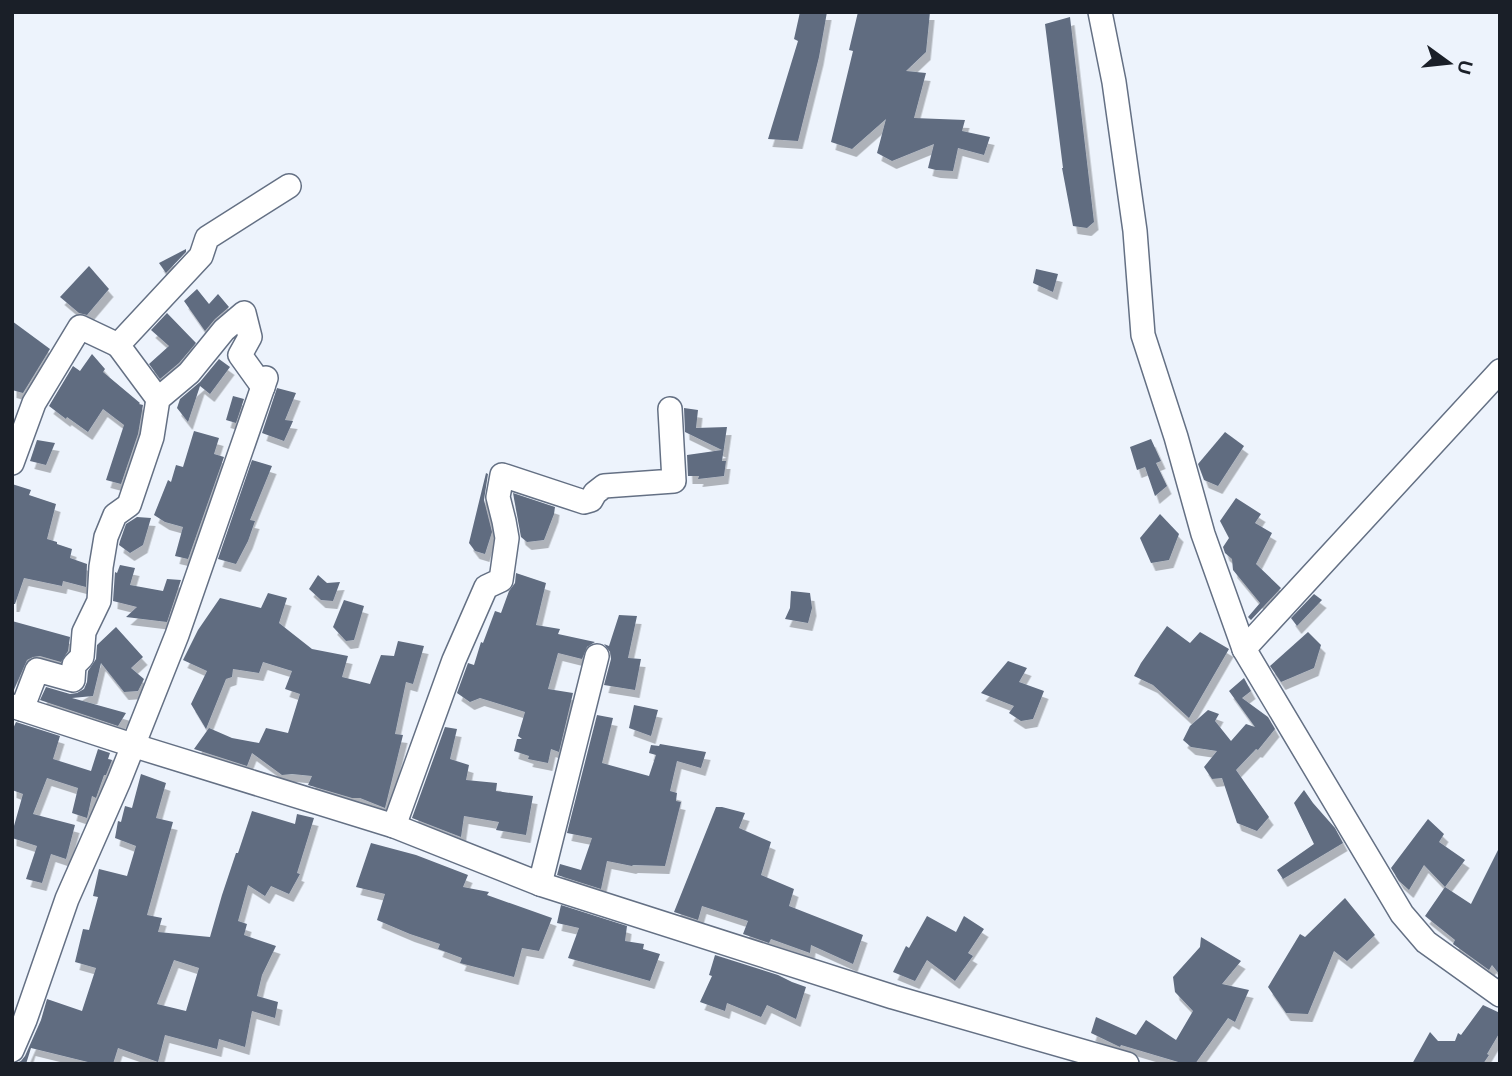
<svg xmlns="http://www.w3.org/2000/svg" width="1512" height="1076" font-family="Helvetica,sans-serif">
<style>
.building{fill:#606c80;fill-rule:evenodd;filter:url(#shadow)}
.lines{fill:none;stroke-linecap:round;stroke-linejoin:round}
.minor-casing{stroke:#647084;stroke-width:26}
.minor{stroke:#fff;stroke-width:23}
</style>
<defs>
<filter id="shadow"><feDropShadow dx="4.5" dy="8" stdDeviation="0" flood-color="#0004"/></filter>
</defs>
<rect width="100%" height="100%" fill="#edf3fc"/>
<g class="building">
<path d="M800,12H827L819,57L798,141L768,139L798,41L794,39Z"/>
<path d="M858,12H930L926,52L906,71L926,73L914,118L965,120L962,131L990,137L984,155L958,148L953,171L936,170L928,168L934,144L892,161L877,153L886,119L852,149L831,142L853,51L849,50Z"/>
<path d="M1070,17L1094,222L1087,228L1073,226L1062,168H1063L1045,24Z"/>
<path d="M186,249V252L166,273L159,263Z"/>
<path d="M89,266L109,289L87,315L79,313L60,297Z"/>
<path d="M1036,269L1058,274L1053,292L1033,283Z"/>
<path d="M197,289L209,304L218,294L229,307L215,319L205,331L184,301Z"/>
<path d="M167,313L196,343L179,363L160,379L149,364L169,346L151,330Z"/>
<path d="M12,321L50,349L23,393L12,390Z"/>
<path d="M92,354L105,369L103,372L140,403L139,404L143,405L138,434L121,484L106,480L124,425L103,409L88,432L67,417L66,419L49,406L73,366L80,371Z"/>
<path d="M219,359L230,367L210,394L200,386L188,422L177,408L180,399L200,382Z"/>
<path d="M277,388L296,393L285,420L293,421L284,441L262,433Z"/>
<path d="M233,396L244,399L236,423L226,420Z"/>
<path d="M684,408L698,410L696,428L727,427L722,461H726L724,476L698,479L699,476H688L687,455L722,450L685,432Z"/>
<path d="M194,431L219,438L214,454L224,457L188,559L175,556L183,527L165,522L154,515L168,480L171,482L176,465L183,467Z"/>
<path d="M1225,432L1244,446L1218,486L1204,480L1198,464Z"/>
<path d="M1151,439L1161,461L1156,463L1167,486L1155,496L1145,467L1137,470L1130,447Z"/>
<path d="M37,440L55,443L46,465L30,461Z"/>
<path d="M252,460L272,466L250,520L255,521L248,541L236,564L218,559Z"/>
<path d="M486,473L488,474L484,500L492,532L485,554L475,551L469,543Z"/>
<path d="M12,484L31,490L29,495L56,504L47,539L57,542V544L72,549L70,558L87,564L86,587L63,581L62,586L24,578L15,604H12Z"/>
<path d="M513,493L555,507L554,514L544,540L527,542L521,537Z"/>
<path d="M1236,498L1261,514L1255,523L1272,533L1256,564L1281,588L1251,620L1248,617L1260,603L1233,570L1232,559L1225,553L1223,547L1229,538L1220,521Z"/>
<path d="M1160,514L1179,534L1169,560L1151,563L1140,538Z"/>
<path d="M137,517L151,518L143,545L130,553L119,545L120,541L126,524Z"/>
<path d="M120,565L135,568L130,585L163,591L167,579L181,580L167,622L126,617L137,607L113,601L115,572L117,573Z"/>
<path d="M516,573L546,583L536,625L560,629L558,634L595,642L587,647L582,659L558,653L548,689L573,693L559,752L551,749L548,763L528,759L529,756L514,751L517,739H522L518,736L525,712L480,698L470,702L457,693L468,663L474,665L481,642L483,643L495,611L501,613L509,591L515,583Z"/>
<path d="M318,575L327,583L340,582L333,601L321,600L309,589Z"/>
<path d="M791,591L810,593L812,608L808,623L785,619L790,608Z"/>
<path d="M268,593L287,598L279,623L312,649L348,656L342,677L370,684L381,655L394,656L398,641L424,646L413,684L406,682L395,734L403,735L385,808L360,798H352L308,785L312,776L292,774L282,775L252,753L247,766L194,749L209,728L232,738L259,743L266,728L288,733L300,694L285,689L292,671L263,662L259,673L233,669L232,677L226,679L206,729L191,704L207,671L183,660L198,630L220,598L261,608Z"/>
<path d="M1314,594L1322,600L1297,626L1291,618Z"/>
<path d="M344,600L364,606L354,640L346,641L333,627Z"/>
<path d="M619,615L637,616L628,658L641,659L635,690L604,685L611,659L610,652L604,644L609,646Z"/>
<path d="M12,621L70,637L68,651L61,662L40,656L33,657L27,660L13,692Z"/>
<path d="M1167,626L1190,643L1200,632L1229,649L1189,718L1153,685L1134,676L1141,663Z"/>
<path d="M116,627L143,657L131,668L144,679L138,691L124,692L101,663L93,696L72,698L126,713L118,726L40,700L46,687L70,694L77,693L84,689L87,682L88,671L96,659L97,645Z"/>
<path d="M1308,632L1321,645L1314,668L1281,682L1270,666Z"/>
<path d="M1008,661L1027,668L1019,682L1044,691L1033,719L1021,721L1009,713L1014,706L981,693Z"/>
<path d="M1244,678L1251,691L1242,698L1268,717L1275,729L1258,750L1256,749L1236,770L1269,817L1257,831L1237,823L1222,778L1212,779L1204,767L1217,751L1191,747L1183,740L1190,726L1208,710L1219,714L1215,721L1231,741L1246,724L1255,727L1229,691Z"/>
<path d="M634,705L658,710L651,736L629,728Z"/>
<path d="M597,715L613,718L602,763L649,776L656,755L649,753L651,745L659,746L660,744L706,752L701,768L677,761L670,791L677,793L676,801L681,802L665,866L633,865L632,866L607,861L601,889L557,875L560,864L581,870L592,838L567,833Z"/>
<path d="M16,722L60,736L53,759L91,771L98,749L110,753L108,759L112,760L106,775H104L96,798L92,796L87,818L72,813L78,788L47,778L33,814L75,825L66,859L51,854L42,883L26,879L37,846L12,838V833L23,794L12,790V731Z"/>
<path d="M445,727L457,729L450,759L469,765L466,780L497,783L496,791L533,796L526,835L496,830L499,822L464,816L461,837L412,818Z"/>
<path d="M141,774L166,783L156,818L173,822L147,915L162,918L158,932L210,937L222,895L236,853H238L252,811L295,824L297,814L314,818L297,873L300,874L289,894L271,886L265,896L248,885L238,921L247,924L244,935L276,946L262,975L257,996L278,1002L275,1018L252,1011L245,1047L219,1039L217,1049L165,1035L158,1062L118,1048L113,1064H96L31,1048L26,1064H14L21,1061L25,1056L41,1020L47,999L82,1011L96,968L75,962L83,929L89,930L98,897L93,896L99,869L127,876L136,846L115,838L118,821L121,822L125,806L132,808ZM174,960L199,968L186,1011L157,1004Z"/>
<path d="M1304,790L1313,803L1335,828L1343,843L1283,879L1277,870L1314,844L1294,803Z"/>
<path d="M716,807H722L745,813L739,828L771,842L761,875L794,889L789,906L863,935L853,964L811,945L810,953L771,939L769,943L743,934L748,921L702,906L698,920L674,912Z"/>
<path d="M1428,819L1444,834L1439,842L1465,860L1445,887L1424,865L1409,890L1399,881L1391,868Z"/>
<path d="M371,843L416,855L468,875L463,887L489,892L487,895L552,918L539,951L522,948L514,977L460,963L462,958L438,949L440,944L410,934L377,920L385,894L356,887Z"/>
<path d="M1500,846V975L1492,965L1489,970L1453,944L1455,940L1425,916L1445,887L1471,904Z"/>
<path d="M1345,898L1375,935L1347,961L1334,951L1308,1014L1286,1013L1268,987L1300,934L1305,937Z"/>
<path d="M561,905L627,926L625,941L644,944L643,949L660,954L650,981L568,958L579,928L557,923Z"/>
<path d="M927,916L956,932L964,916L984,929L968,953L973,956L955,981L927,960L915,981L893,972L906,946L909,948Z"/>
<path d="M1201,937L1241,961L1222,984L1249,990L1235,1022L1228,1018L1195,1064H1185L1121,1045L1120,1047L1091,1033L1096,1017L1136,1035L1146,1020L1176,1040L1193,1011L1175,992L1173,977L1200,947Z"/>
<path d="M715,955L778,975L792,982L806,987L796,1019L767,1005L761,1017L727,1003L725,1011L700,1002L712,976L709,975Z"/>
<path d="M1483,1005L1500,1013V1032L1487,1054L1489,1055L1483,1064H1412L1430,1032L1438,1041H1455L1458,1033L1461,1035Z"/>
</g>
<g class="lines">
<defs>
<g id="minor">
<path d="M1100,12L1114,82L1135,231L1143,335L1176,437L1203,534L1244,649L1402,914L1426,942L1500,995"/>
<path d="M158,399L118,345L201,256L207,238L289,186"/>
<path d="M12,463L34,403L80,327L118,345"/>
<path d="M1244,649L1500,371"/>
<path d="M12,706L132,745L394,826L540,884L893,997L1127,1064"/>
<path d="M22,709L37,670L73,680L74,665L82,657L84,632L99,601L101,567L106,537L115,515L129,505L152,437L158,399L189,373L224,330L244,313L250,337L240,355L263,387"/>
<path d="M394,826L454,660L486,587L501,580L507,538L504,521L498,497L502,475L584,502L591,500L595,493L604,486L674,481L670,409"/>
<path d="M540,884L597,656"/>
<path d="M12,1050L25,1020L67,899L119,781L177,635L266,378"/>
</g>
</defs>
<use href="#minor" class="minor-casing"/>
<use href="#minor" class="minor"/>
</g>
<rect width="1512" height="1076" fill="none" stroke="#1a1f28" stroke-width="28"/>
<g transform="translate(1449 63) rotate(105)" stroke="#edf3fc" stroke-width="5" paint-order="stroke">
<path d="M0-5L12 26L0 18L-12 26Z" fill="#1a1f28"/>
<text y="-10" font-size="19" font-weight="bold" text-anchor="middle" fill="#1a1f28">U</text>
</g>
</svg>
